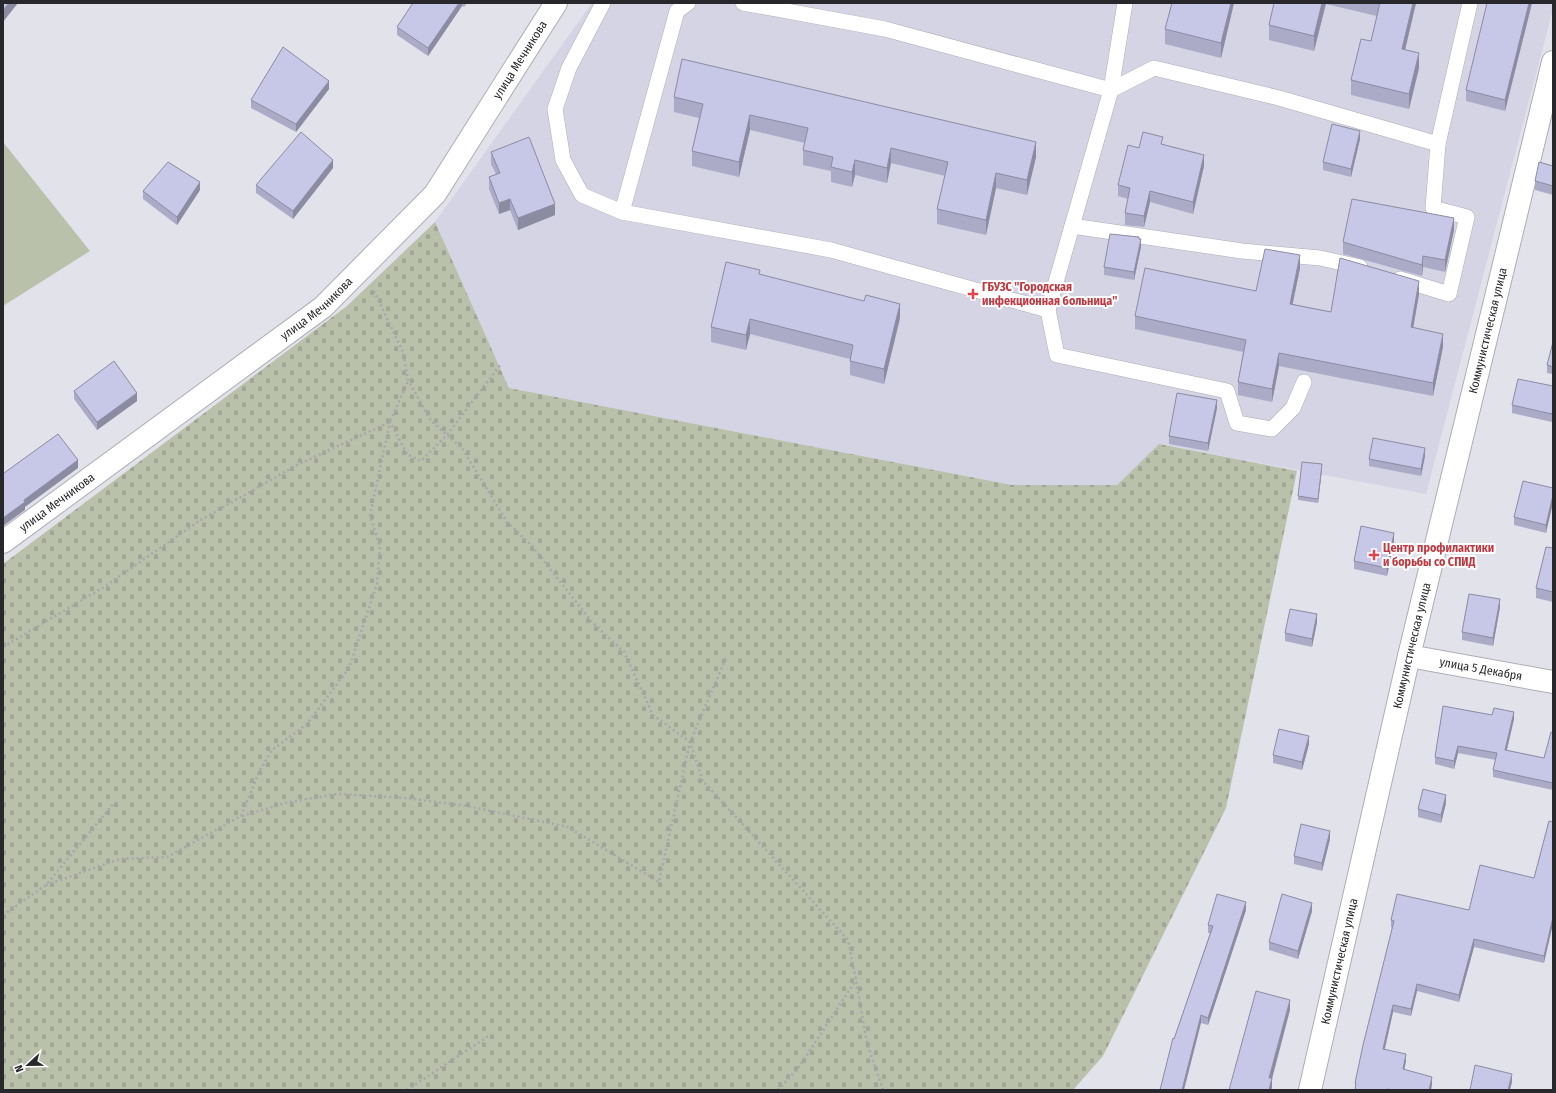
<svg xmlns="http://www.w3.org/2000/svg" width="1556" height="1093" font-family="'Fira Sans Condensed',sans-serif">
<style>
.built{fill:#d4d4e4}
.grass{fill:#bac1ab}
.cemetery{fill:url(#cemetery-stones)}
.lines{fill:none;stroke-linecap:round;stroke-linejoin:round}
.lane-casing{stroke:#adadb6;stroke-width:16}
.street-casing{stroke:#adadb6;stroke-width:24}
.secondary-casing{stroke:#adadb6;stroke-width:24}
.path{stroke:#a6a6ad;stroke-width:2.5;stroke-dasharray:2 3;stroke-linecap:butt}
.lane{stroke:#fff;stroke-width:15}
.street{stroke:#fff;stroke-width:22}
.secondary{stroke:#fff;stroke-width:22}
.wall{fill:#ababc8}
.shaded-wall{fill:#8b8ba2}
.building{fill:#c7c7e8;stroke:#8b8ba2}
.health-dot{fill:#e0444e;stroke:#fff;stroke-width:1.5}
.labels{text-anchor:middle;dominant-baseline:central;stroke-width:4;stroke-linejoin:round;paint-order:stroke}
.street-label{font-size:12px;fill:#28282c;stroke:#fff}
.health-label{font-size:12px;font-weight:bold;fill:#be3a42;stroke:#fff;text-anchor:start}
</style>
<defs>
<pattern id="cemetery-stones" width="16" height="16" patternUnits="userSpaceOnUse"><rect width="16" height="16" fill="#bac1ab"/><path d="M2 7V4a2 2 0 0 1 4 0v3zM10 15v-3a2 2 0 0 1 4 0v3z" fill="#a0a693"/></pattern>
</defs>
<rect width="100%" height="100%" fill="#e2e2eb"/>
<path class="built" d="M592,3H1553V9L1426,494L1159,444L1117,485H1012L509,388L435,222Z"/>
<path class="grass" d="M3,142L90,251L3,306Z"/>
<path class="cemetery" d="M435,222L509,388L1012,485H1117L1159,444L1297,471L1226,808L1103,1056L1073,1090H3V564L347,306Z"/>
<g class="lines">
<defs>
<g id="lane">
<path d="M603,3L569,68L555,109L563,160L582,195L622,212L831,250L1048,310L1111,90L1125,3"/>
<path d="M743,3L885,29L1111,90L1154,68L1279,98L1438,144L1433,208L1467,217L1449,294L1400,279"/>
<path d="M1438,144L1470,3"/>
<path d="M622,212L677,11L688,3"/>
<path d="M1072,226L1242,251L1320,258L1360,267"/>
<path d="M1048,310L1057,355L1227,391L1237,423L1272,429L1293,408L1304,382"/>
</g>
<g id="street">
<path id="s1" d="M3,542L323,307L435,194L556,3"/>
<path id="s2" d="M1409,656L1553,682"/>
</g>
<g id="secondary">
<path id="s3" d="M1310,1090L1409,656L1553,62"/>
</g>
</defs>
<use href="#lane" class="lane-casing"/>
<use href="#street" class="street-casing"/>
<use href="#secondary" class="secondary-casing"/>
<g class="path">
<path d="M374,291L403,352L408,380L431,421L462,448L507,522L532,546L592,622L624,652L653,715L690,742L703,781L848,940L856,980L867,1043L883,1090"/>
<path d="M3,647L104,587L199,521L295,466L390,422L408,381"/>
<path d="M242,816L289,802L338,794L406,798L467,806L568,827L659,882L690,742L726,658"/>
<path d="M46,885L120,859L167,857L241,816L259,772L272,750L307,724L349,668L377,584L380,547L370,515L390,422L407,454L421,461L447,435L501,364"/>
<path d="M3,915L46,885L114,803"/>
<path d="M407,1090L490,1035"/>
<path d="M778,1090L799,1067L856,980"/>
</g>
<use href="#lane" class="lane"/>
<use href="#street" class="street"/>
<use href="#secondary" class="secondary"/>
</g>
<g class="wall">
<path d="M413,3H467L464,7L462,6L428,56L397,35V27Z"/>
<path d="M1234,3L1221,58L1165,44V29Z"/>
<path d="M1274,3H1416L1405,49L1419,68L1409,109L1351,95V80L1371,41L1377,16L1326,4L1314,51L1269,40V25Z"/>
<path d="M1532,3L1505,111L1466,101V90Z"/>
<path d="M329,89L296,132L251,108V100Z"/>
<path d="M674,97L1036,157L1027,195L996,188L986,235L937,224V209L945,176L891,163L887,183L855,175L852,187L831,182V171L803,165V150L805,143L750,130L739,177L692,166V151L699,118L674,112Z"/>
<path d="M1360,139L1351,177L1323,170V162Z"/>
<path d="M1163,144L1204,166L1193,214L1150,202L1144,227L1125,225V213L1128,199L1118,196V185L1139,148Z"/>
<path d="M491,152L555,215L518,230L510,210L499,214L489,189V177L496,174L491,164Z"/>
<path d="M1553,166V195L1535,190V181Z"/>
<path d="M333,168L293,219L256,193V185Z"/>
<path d="M200,190L177,225L143,199V191Z"/>
<path d="M1454,230L1445,272L1423,267L1422,276L1343,254V242Z"/>
<path d="M1139,239L1141,247L1134,280L1104,275V267Z"/>
<path d="M1300,268L1292,304L1331,312L1419,294L1413,328L1443,347L1433,396L1279,366L1272,402L1238,395V382L1243,352L1135,329V316L1256,291Z"/>
<path d="M760,275L900,318L884,384L850,375V359L750,334L746,350L711,342V327Z"/>
<path d="M1553,342V374L1547,373V365Z"/>
<path d="M1553,386L1552,422L1512,413V405Z"/>
<path d="M74,391L137,401L97,430L74,399Z"/>
<path d="M1217,408L1208,451L1169,444V436Z"/>
<path d="M1425,456L1421,476L1369,466V459Z"/>
<path d="M1322,468L1318,503L1298,500V496Z"/>
<path d="M1553,488L1546,533L1514,525V517Z"/>
<path d="M1394,541L1387,576L1354,569V561Z"/>
<path d="M1553,548V602L1536,598V588Z"/>
<path d="M1500,607L1493,646L1462,640V632Z"/>
<path d="M1317,622L1312,647L1285,641V633Z"/>
<path d="M1492,715L1514,719L1507,750L1544,758L1553,733V790L1493,777V770L1496,760L1458,753L1454,769L1435,764V757Z"/>
<path d="M1309,744L1302,770L1273,763V755Z"/>
<path d="M1446,803L1441,823L1418,817V809Z"/>
<path d="M1549,821L1544,963L1474,947L1459,1002L1417,991L1411,1016L1393,1012L1385,1049L1406,1061L1404,1069L1432,1084L1431,1090H1355V1083L1392,928L1391,927V920L1469,910L1534,878Z"/>
<path d="M1330,839L1322,871L1294,864V856Z"/>
<path d="M1246,910L1208,1025L1201,1023L1174,1039L1210,933H1208V925Z"/>
<path d="M1312,911L1298,959L1269,950V942Z"/>
</g>
<g class="shaded-wall">
<path d="M9,3H18L3,22V10Z"/>
<path d="M459,3H462V6L428,56V48Z"/>
<path d="M1231,3H1234L1221,58V43Z"/>
<path d="M1322,3H1326L1314,51V36Z"/>
<path d="M1413,3H1416L1402,63V49Z"/>
<path d="M1529,3H1532L1505,111V100Z"/>
<path d="M1419,53V68L1409,109V94Z"/>
<path d="M329,81V89L296,132V124Z"/>
<path d="M750,115V130L739,177V162Z"/>
<path d="M1360,131V139L1351,177V169Z"/>
<path d="M1036,142V157L1027,195V180Z"/>
<path d="M891,148V163L887,183V168Z"/>
<path d="M1204,155V166L1193,214V202Z"/>
<path d="M333,160V168L293,219V211Z"/>
<path d="M855,160V175L852,187V172Z"/>
<path d="M996,173V188L986,235V220Z"/>
<path d="M200,182V190L177,225V217Z"/>
<path d="M1150,191V202L1144,227V216Z"/>
<path d="M510,199V210L499,214V203Z"/>
<path d="M555,204V215L518,230V218Z"/>
<path d="M1454,218V230L1445,272V260Z"/>
<path d="M1141,239V247L1134,280V272Z"/>
<path d="M1300,255V268L1290,317V304Z"/>
<path d="M1423,256V267L1422,276V265Z"/>
<path d="M1419,281V294L1411,340V327Z"/>
<path d="M900,304V318L884,384V369Z"/>
<path d="M750,319V334L746,350V335Z"/>
<path d="M1443,334V347L1433,396V383Z"/>
<path d="M1279,353V366L1272,402V389Z"/>
<path d="M137,393V401L97,430V422Z"/>
<path d="M1217,400V408L1208,451V443Z"/>
<path d="M1553,409V417L1552,422V414Z"/>
<path d="M1425,448V456L1421,476V469Z"/>
<path d="M78,460V468L25,507V510L3,526V518L24,500Z"/>
<path d="M1322,464V468L1318,503V499Z"/>
<path d="M1553,495V503L1546,533V525Z"/>
<path d="M1394,533V541L1387,576V568Z"/>
<path d="M1500,599V607L1493,646V638Z"/>
<path d="M1317,614V622L1312,647V639Z"/>
<path d="M1514,712V719L1505,757V750Z"/>
<path d="M1309,736V744L1302,770V762Z"/>
<path d="M1458,746V753L1454,769V761Z"/>
<path d="M1446,795V803L1441,823V815Z"/>
<path d="M1330,831V839L1322,871V863Z"/>
<path d="M1246,902V910L1208,1025V1018Z"/>
<path d="M1312,903V911L1298,959V951Z"/>
<path d="M1553,917V924L1544,963V956Z"/>
<path d="M1474,939V947L1459,1002V995Z"/>
<path d="M1417,984V991L1411,1016V1009Z"/>
<path d="M1290,1000V1010L1272,1079V1088L1271,1090H1269V1078Z"/>
<path d="M1393,1005V1012L1383,1056V1049Z"/>
<path d="M1201,1015V1023L1184,1090H1182Z"/>
<path d="M1406,1054V1061L1403,1077V1069Z"/>
<path d="M1512,1074V1082L1510,1090H1508Z"/>
<path d="M1432,1077V1084L1431,1090H1429Z"/>
</g>
<g class="building">
<path d="M3,3H9L3,10Z"/>
<path d="M413,3H459L428,48L397,27Z"/>
<path d="M1172,3H1231L1221,43L1165,29Z"/>
<path d="M1274,3H1322L1314,36L1269,25Z"/>
<path d="M1380,3H1413L1402,49L1419,53L1409,94L1351,80L1361,39L1371,41Z"/>
<path d="M1487,3H1529L1505,100L1466,90Z"/>
<path d="M283,47L329,81L296,124L251,100Z"/>
<path d="M682,59L1036,142L1027,180L996,173L986,220L937,209L948,162L891,148L887,168L855,160L852,172L831,167L833,157L803,150L808,128L750,115L739,162L692,151L703,104L674,97Z"/>
<path d="M1332,124L1360,131L1351,169L1323,162Z"/>
<path d="M301,132L333,160L293,211L256,185Z"/>
<path d="M1143,132L1163,137L1161,144L1204,155L1193,202L1150,191L1144,216L1125,213L1130,188L1118,185L1128,145L1139,148Z"/>
<path d="M529,137L555,204L518,218L510,199L499,203L489,177L500,173L491,152Z"/>
<path d="M168,162L200,182L177,217L143,191Z"/>
<path d="M1539,162L1553,166V186L1535,181Z"/>
<path d="M1352,199L1454,218L1445,260L1423,256L1422,265L1343,242Z"/>
<path d="M1110,234L1139,237V239H1141L1134,272L1104,267Z"/>
<path d="M1265,249L1300,255L1290,304L1331,312L1340,258L1419,281L1411,327L1443,334L1433,383L1279,353L1272,389L1238,382L1246,340L1135,316L1145,268L1256,291Z"/>
<path d="M726,262L760,270L759,274L864,301L866,295L900,304L884,369L850,361L853,345L750,319L746,335L711,327Z"/>
<path d="M1553,342V367L1547,365Z"/>
<path d="M114,361L137,393L97,422L74,391Z"/>
<path d="M1518,379L1553,386V409L1552,414L1512,405Z"/>
<path d="M1177,393L1217,400L1208,443L1169,436Z"/>
<path d="M58,434L78,460L24,500L25,502L3,518V472L4,473Z"/>
<path d="M1373,438L1425,448L1421,469L1369,459Z"/>
<path d="M1302,462L1322,464L1318,499L1298,496Z"/>
<path d="M1523,481L1553,488V495L1546,525L1514,517Z"/>
<path d="M1361,526L1394,533L1387,568L1354,561Z"/>
<path d="M1546,547L1553,548V592L1536,588Z"/>
<path d="M1469,594L1500,599L1493,638L1462,632Z"/>
<path d="M1290,609L1317,614L1312,639L1285,633Z"/>
<path d="M1443,706L1492,715L1494,708L1514,712L1505,750L1544,758L1551,732L1553,733V783L1493,770L1497,753L1458,746L1454,761L1435,757Z"/>
<path d="M1279,729L1309,736L1302,762L1273,755Z"/>
<path d="M1423,789L1446,795L1441,815L1418,809Z"/>
<path d="M1549,821L1553,822V917L1544,956L1474,939L1459,995L1417,984L1411,1009L1393,1005L1383,1049L1406,1054L1403,1069L1432,1077L1429,1090H1392L1387,1089V1090H1355L1356,1083H1355L1363,1045L1394,921L1391,920L1397,894L1469,910L1480,865L1534,878Z"/>
<path d="M1301,824L1330,831L1322,863L1294,856Z"/>
<path d="M1217,894L1246,902L1208,1018L1201,1015L1182,1090H1160L1173,1038L1174,1039L1213,926L1208,925Z"/>
<path d="M1282,894L1312,903L1298,951L1269,942Z"/>
<path d="M1256,991L1290,1000L1269,1078H1272L1269,1090H1229Z"/>
<path d="M1475,1065L1512,1074L1508,1090H1470Z"/>
</g>
<g class="health-dot">
<path d="M971 288h4v4h4v4h-4v4h-4v-4h-4v-4h4z"/>
<path d="M1372 549h4v4h4v4h-4v4h-4v-4h-4v-4h4z"/>
</g>
<g class="labels">
<g class="street-label">
<text stroke="none"><textPath href="#s1" startOffset="715">улица Мечникова</textPath></text>
<text stroke="none"><textPath href="#s1" startOffset="391">улица Мечникова</textPath></text>
<text stroke="none"><textPath href="#s3" startOffset="780">Коммунистическая улица</textPath></text>
<text stroke="none"><textPath href="#s1" startOffset="67">улица Мечникова</textPath></text>
<text stroke="none"><textPath href="#s3" startOffset="456">Коммунистическая улица</textPath></text>
<text stroke="none"><textPath href="#s2" startOffset="73">улица 5 Декабря</textPath></text>
<text stroke="none"><textPath href="#s3" startOffset="132">Коммунистическая улица</textPath></text>
</g>
<g class="health-label">
<text x="982" y="287">ГБУЗС "Городская<tspan x="982" dy="14">инфекционная больница"</tspan></text>
<text x="1383" y="548">Центр профилактики<tspan x="1383" dy="14">и борьбы со СПИД</tspan></text>
</g>
</g>
<rect width="1556" height="1093" fill="none" stroke="#28282c" stroke-width="8"/>
<g transform="translate(28 1065) rotate(248)" stroke="#ffffff" stroke-width="3" paint-order="stroke">
<path d="M0-3L7 15L0 10L-7 15Z" fill="#28282c"/>
<text y="-6" font-size="11" font-weight="bold" text-anchor="middle" fill="#28282c">N</text>
</g>
</svg>
